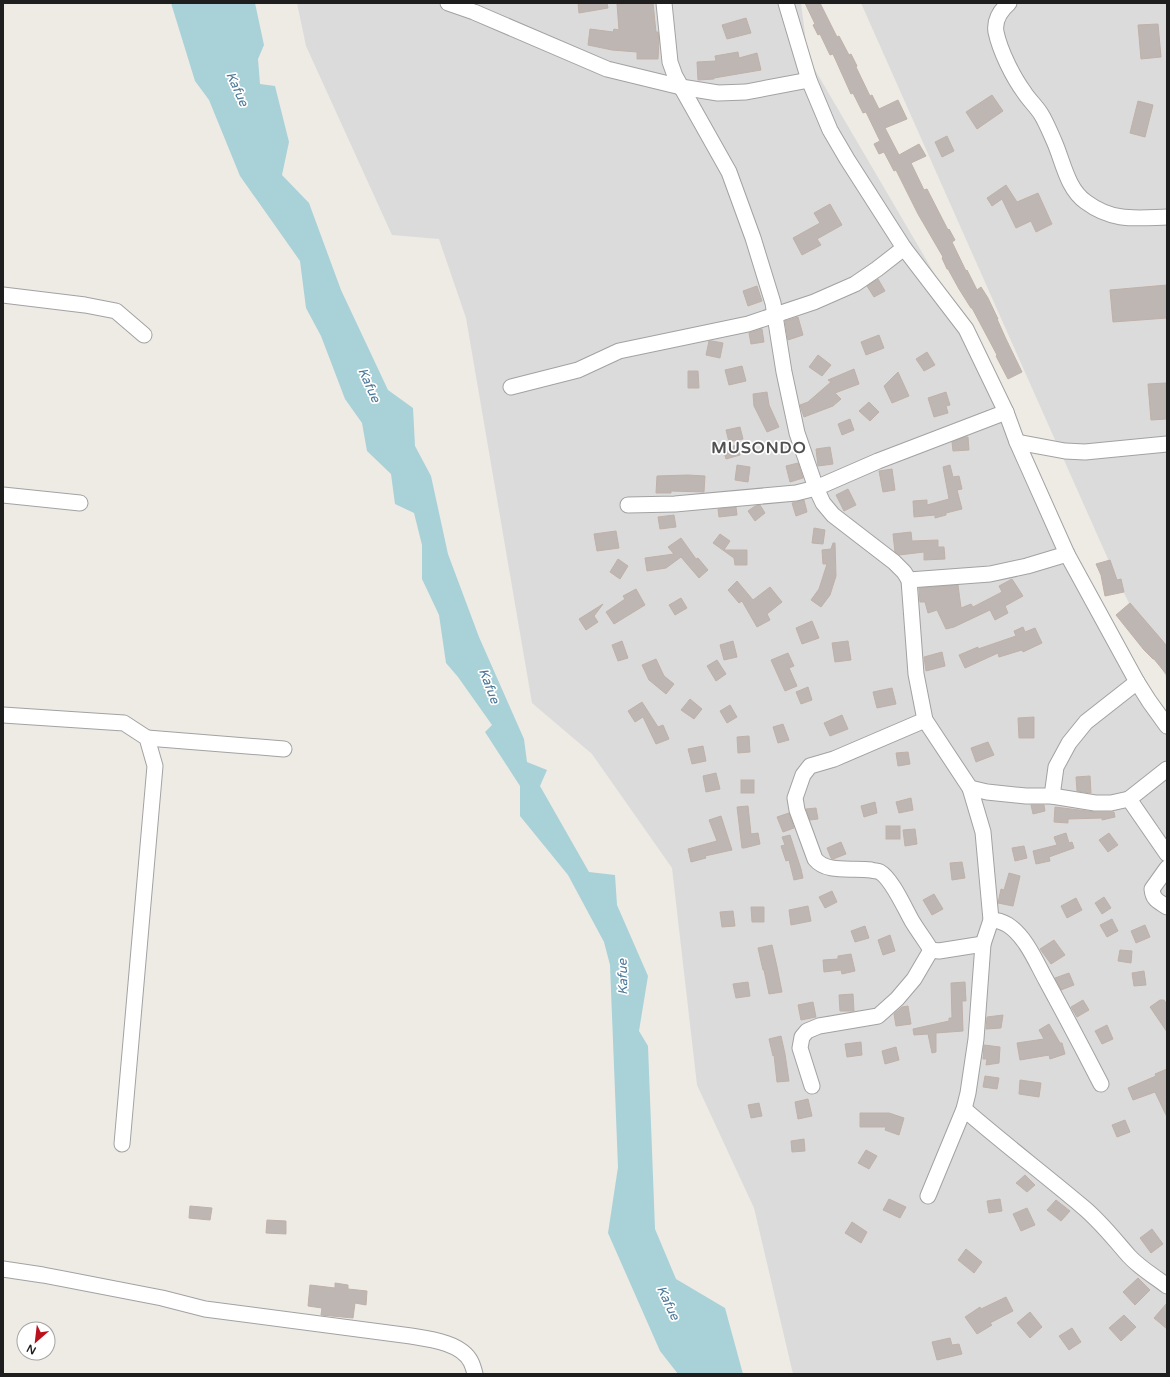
<svg xmlns="http://www.w3.org/2000/svg" width="1170" height="1377" font-family="'Varela Round',sans-serif">
<style>
.residential{fill:#dcdbdb}
.water{fill:#a9d1d8}
.building{fill:#beb6b2;stroke:#bfb1a9}
.lines{fill:none;stroke-linecap:round;stroke-linejoin:round}
.minor-casing{stroke:#a2a2a2;stroke-width:17}
.minor{stroke:#fff;stroke-width:15}
.labels{text-anchor:middle;dominant-baseline:central;stroke-width:3.5;stroke-linejoin:round;paint-order:stroke}
.water-label{font-size:13px;font-style:italic;fill:#4c7797;stroke:#fff}
.district-label{font-size:16px;font-weight:bold;letter-spacing:1px;fill:#515151;stroke:#fff}
</style>
<rect width="100%" height="100%" fill="#eeebe5"/>
<g class="residential">
<path d="M297,3H801L808,58L978,348L1116,654L1167,716V1374H793L754,1208L697,1085L672,868L592,754L532,703L466,318L439,239L392,235L306,46Z"/>
<path d="M861,3H1167V679L1116,577Z"/>
</g>
<path class="water" d="M171,3H255L264,45L258,59L260,84L275,86L289,142L282,175L309,203L341,290L388,390L413,408L415,446L431,476L448,554L479,637L524,739L527,762L547,770L540,786L589,872L615,875L617,905L648,976L639,1031L648,1046L655,1229L676,1279L725,1308L743,1374H678L660,1351L608,1233L618,1167L610,965L604,942L568,875L520,816V786L485,732L492,725L458,677L446,663L439,615L422,579V545L414,513L395,504L391,474L367,451L362,423L345,399L321,336L306,308L300,261L240,176L209,100L195,81Z"/>
<g class="building">
<path d="M578,3H607L608,8L579,13Z"/>
<path d="M629,3H653L656,32H658L659,41L658,59H637V52L612,50L588,45L590,29L613,32L614,29L619,30L617,4Z"/>
<path d="M805,3H820L837,37L839,36L849,55L851,54L857,66L856,67L870,96L872,95L879,109L898,100L907,119L885,128L899,155L919,144L926,156L911,163L924,190L927,189L948,230L949,229L955,240L952,242L966,271L967,270L977,290L981,287L988,298L998,319H997L1006,339L1022,372L1008,379L996,356L997,355L972,308H971L959,289L948,269H947L942,258L943,257L918,214L896,170L894,171L884,152L879,154L874,144L880,141L866,112L863,113L853,93L851,94L833,54L830,55L820,34L818,35L813,25L815,24Z"/>
<path d="M746,18L751,33L727,39L722,25Z"/>
<path d="M1158,24L1161,57L1141,59L1138,25Z"/>
<path d="M738,52L739,58L757,53L761,70L714,78V79L698,80L697,62L716,61L715,56Z"/>
<path d="M992,95L1003,111L977,129L966,112Z"/>
<path d="M1138,101L1153,105L1145,137L1130,133Z"/>
<path d="M947,136L954,151L942,157L935,142Z"/>
<path d="M1006,185L1017,202L1038,193L1052,224L1036,232L1031,221L1016,228L1002,199L992,206L987,198Z"/>
<path d="M830,204L842,225L817,239L821,245L802,255L793,238L820,223L814,213Z"/>
<path d="M878,279L885,291L874,297L867,286Z"/>
<path d="M1167,285V318L1113,322L1110,290Z"/>
<path d="M757,286L762,301L748,306L743,291Z"/>
<path d="M798,317L803,335L788,340L785,321Z"/>
<path d="M762,329L764,342L751,344L749,333Z"/>
<path d="M879,335L884,348L866,355L861,342Z"/>
<path d="M709,341H712L723,343L720,358L706,355Z"/>
<path d="M927,352L935,365L924,371L916,359Z"/>
<path d="M818,355L831,365L822,376L809,367Z"/>
<path d="M742,366L746,381L729,385L725,370Z"/>
<path d="M854,369L859,384L835,393L841,399L833,406L804,417L800,405L808,402L831,382L828,380Z"/>
<path d="M688,371H698L699,388H688Z"/>
<path d="M898,372L909,396L892,403L884,386Z"/>
<path d="M1166,383L1167,419L1151,420L1148,384Z"/>
<path d="M767,392L769,405L779,427L767,432L754,406L753,394Z"/>
<path d="M946,392L950,405L946,406L948,413L934,417L928,398Z"/>
<path d="M869,402L879,412L870,421L859,411Z"/>
<path d="M850,419L854,430L842,435L838,424Z"/>
<path d="M740,427L743,439L729,442L726,430Z"/>
<path d="M965,437H968L969,450L953,451L952,442Z"/>
<path d="M737,445L740,455L726,459L723,449Z"/>
<path d="M830,447L833,464L818,466L816,449Z"/>
<path d="M798,463L803,478L790,482L786,466Z"/>
<path d="M737,465L750,467L748,482L735,480Z"/>
<path d="M950,465L953,477L959,476L962,489L957,490L962,509L946,513V515L935,518V515L914,517L913,501L927,500V505L949,499L943,467Z"/>
<path d="M892,469L895,490L883,492L879,471Z"/>
<path d="M688,475L705,476L704,492L671,491V493H656L657,476Z"/>
<path d="M848,489L856,505L844,511L836,495Z"/>
<path d="M804,500L807,512L796,516L792,503Z"/>
<path d="M760,505L765,513L755,521L748,511L755,506Z"/>
<path d="M736,507L737,515L719,517L718,509Z"/>
<path d="M674,515L676,527L660,529L658,517Z"/>
<path d="M814,528L825,530L823,544L812,543Z"/>
<path d="M616,531L619,548L597,551L594,534Z"/>
<path d="M911,532L912,541L938,540V547H944L945,559L924,560V552L899,555L895,552L893,534Z"/>
<path d="M720,534L730,541L724,550H747V565H735L734,558L713,543Z"/>
<path d="M681,538L696,559L698,558L708,570L699,578L681,557L666,568L647,571L645,558L674,554L668,547Z"/>
<path d="M833,543H835L836,576L830,595L821,607L811,600L819,589L827,564H823L822,550L831,549Z"/>
<path d="M618,559L628,566L620,579L610,572Z"/>
<path d="M1110,560L1117,580L1121,579L1124,592L1105,596L1101,575L1096,564Z"/>
<path d="M1012,579L1023,596L1005,606L1008,613L995,620L990,610L954,627L946,629L937,610L928,613L925,602H920L919,588L958,585L961,608L971,604L973,607L1002,592L999,586Z"/>
<path d="M737,581L753,600L770,587L782,602L767,614L770,620L757,627L742,601L739,603L728,590Z"/>
<path d="M636,589L645,605L614,624L606,612L625,599L623,596Z"/>
<path d="M681,598L687,608L675,615L669,605Z"/>
<path d="M1130,603L1167,646V675L1154,659H1153L1144,650L1116,615Z"/>
<path d="M603,604L594,616L598,622L586,630L579,619Z"/>
<path d="M812,621L819,638L802,644L796,628Z"/>
<path d="M1023,627L1025,632L1035,628L1042,643L1023,652L1022,650L999,657L998,653L965,668L959,655L978,647V649L1016,636L1014,631Z"/>
<path d="M622,641L628,658L618,661L612,645Z"/>
<path d="M733,641L737,657L724,660L720,645Z"/>
<path d="M848,641L851,660L835,662L832,643Z"/>
<path d="M942,652L945,666L926,671L924,657Z"/>
<path d="M788,653L794,666L789,668L797,686L785,691L771,660Z"/>
<path d="M656,659L664,676L674,684L666,694L649,680L642,665Z"/>
<path d="M717,660L726,674L716,681L707,666Z"/>
<path d="M808,687L812,700L801,704L796,692Z"/>
<path d="M892,688L896,704L877,708L873,692Z"/>
<path d="M690,699L702,709L694,719L681,710Z"/>
<path d="M642,702L658,727L663,725L669,739L656,744L643,717L635,722L628,711Z"/>
<path d="M730,705L737,717L727,723L720,711Z"/>
<path d="M842,715L848,729L830,736L824,723Z"/>
<path d="M1034,717V738H1019L1018,718Z"/>
<path d="M783,724L789,740L778,743L773,727Z"/>
<path d="M749,736L750,752L738,753L737,737Z"/>
<path d="M988,742L994,755L976,762L971,748Z"/>
<path d="M703,746L706,761L692,764L688,749Z"/>
<path d="M908,752L910,764L898,766L896,753Z"/>
<path d="M716,773L720,789L706,792L703,776Z"/>
<path d="M1090,776L1091,793L1077,791L1076,777Z"/>
<rect x="741" y="780" width="13" height="13"/>
<path d="M911,798L913,810L899,813L896,802Z"/>
<path d="M875,802L877,813L864,817L861,806Z"/>
<path d="M1031,805H1044L1045,811L1033,814Z"/>
<path d="M748,806L751,834L758,833L760,844L744,848H742L737,807Z"/>
<path d="M1055,807L1095,812H1114L1115,817L1102,820V818L1068,819V823L1054,822Z"/>
<path d="M816,808L818,819L810,820L806,809Z"/>
<path d="M789,813L794,828L783,832L777,817Z"/>
<path d="M721,816L732,850L705,856L706,858L691,862L688,849L717,841L709,820Z"/>
<rect x="886" y="826" width="14" height="13"/>
<path d="M915,829L917,844L905,846L903,830Z"/>
<path d="M1066,833L1069,843L1072,842L1074,848L1049,857L1050,861L1036,864L1033,851L1057,845L1054,837Z"/>
<path d="M1109,833L1118,845L1108,852L1099,840Z"/>
<path d="M790,835L801,869L803,878L794,880L789,860L786,861L781,846L785,845L782,837Z"/>
<path d="M841,842L846,854L833,859L831,858L827,848Z"/>
<path d="M1024,846L1027,858L1015,861L1012,848Z"/>
<path d="M962,862L965,878L952,880L950,863Z"/>
<path d="M1009,873L1020,876L1013,906L998,903L1001,889L1004,890Z"/>
<path d="M832,891L837,902L825,908L819,897Z"/>
<path d="M934,894L943,909L932,915L923,900Z"/>
<path d="M1104,897L1111,908L1102,914L1095,903Z"/>
<path d="M1076,898L1082,910L1067,918L1061,906Z"/>
<path d="M808,906L811,921L791,925L789,910Z"/>
<path d="M751,907H764V922H752Z"/>
<path d="M733,911L735,926L722,927L720,912Z"/>
<path d="M1112,919L1118,931L1107,937L1100,925Z"/>
<path d="M1145,925L1150,937L1136,943L1131,931Z"/>
<path d="M865,926L869,938L855,942L851,931Z"/>
<path d="M890,935L895,951L883,955L878,940Z"/>
<path d="M1054,940L1065,955L1051,964L1040,949Z"/>
<path d="M772,945L777,967L782,992L769,994L764,970H763L758,948Z"/>
<path d="M1120,950L1132,951L1131,963L1118,961Z"/>
<path d="M851,954L855,971L842,974L841,970L824,972L823,960L838,959V956Z"/>
<path d="M1144,971L1146,985L1134,986L1132,973Z"/>
<path d="M1069,973L1074,985L1061,990L1055,978Z"/>
<path d="M748,982L750,996L736,998L733,984Z"/>
<path d="M965,982L966,1001H962L963,1031L936,1033V1052L932,1053L928,1034L914,1035L913,1029L949,1021V1018H952L951,983Z"/>
<path d="M853,994L854,1011H840L839,995Z"/>
<path d="M1083,1000L1089,1010L1077,1017L1071,1007Z"/>
<path d="M1160,1000H1164L1167,1005V1032L1150,1007Z"/>
<path d="M813,1002L816,1017L801,1020L798,1005Z"/>
<path d="M908,1006L911,1024L896,1026L894,1014L902,1007Z"/>
<path d="M1003,1015L1001,1028L986,1029L987,1017Z"/>
<path d="M1049,1024L1060,1043H1062L1065,1054L1050,1059L1049,1055L1020,1060L1017,1043L1044,1039L1039,1030Z"/>
<path d="M1107,1025L1113,1039L1102,1044L1095,1031Z"/>
<path d="M781,1036L785,1054L789,1081L777,1082L774,1055L773,1056L769,1039Z"/>
<path d="M861,1042L862,1055L847,1057L845,1044Z"/>
<path d="M984,1045L1000,1047L999,1063L986,1065L987,1059H983Z"/>
<path d="M896,1047L899,1060L885,1064L882,1051Z"/>
<path d="M1167,1069V1117L1155,1092L1133,1100L1128,1088L1156,1076L1155,1074Z"/>
<path d="M985,1076L999,1078L997,1089L983,1087Z"/>
<path d="M1020,1080L1041,1083L1039,1097L1019,1094Z"/>
<path d="M808,1099L812,1116L798,1119L795,1102Z"/>
<path d="M759,1103L762,1116L751,1118L748,1105Z"/>
<path d="M860,1113H889L904,1118L899,1135L885,1130L886,1127H860Z"/>
<path d="M1125,1120L1130,1132L1117,1137L1112,1125Z"/>
<path d="M804,1139L805,1151L792,1152L791,1141Z"/>
<path d="M866,1150L877,1156L869,1169L858,1163Z"/>
<path d="M1025,1175L1035,1185L1027,1192L1016,1183Z"/>
<path d="M889,1199L906,1207L900,1218L883,1210Z"/>
<path d="M1000,1199L1002,1211L989,1213L987,1201Z"/>
<path d="M1056,1200L1070,1211L1061,1221L1047,1210Z"/>
<path d="M190,1206L212,1208L210,1220L189,1218Z"/>
<path d="M1027,1208L1035,1225L1021,1231L1013,1214Z"/>
<path d="M267,1220L286,1221V1234L266,1233Z"/>
<path d="M852,1222L867,1232L861,1243L845,1233Z"/>
<path d="M1152,1229L1163,1244L1151,1253L1140,1238Z"/>
<path d="M966,1249L982,1262L974,1273L958,1260Z"/>
<path d="M1138,1278L1150,1290L1135,1305L1123,1292Z"/>
<path d="M335,1283L348,1285V1289L367,1291L366,1305L355,1303L353,1318L321,1315L322,1308L308,1306L310,1285L335,1288Z"/>
<path d="M1006,1297L1013,1311L990,1323L992,1325L977,1334L965,1317L980,1307L981,1309Z"/>
<path d="M1167,1303V1329L1154,1318Z"/>
<path d="M1030,1312L1042,1327L1030,1338L1017,1323Z"/>
<path d="M1124,1315L1136,1327L1121,1341L1109,1328Z"/>
<path d="M1072,1328L1081,1342L1069,1350L1059,1336Z"/>
<path d="M950,1338L952,1345L959,1344L962,1354L937,1360L932,1342Z"/>
</g>
<g class="lines">
<defs>
<g id="minor">
<path d="M448,3L474,12L607,69L681,87L718,93L746,92L809,80"/>
<path d="M664,3L670,62L675,76L729,172L753,238L773,303L784,372L797,433L816,488L823,503L833,515L894,562L904,572L909,580L990,574L1027,566L1067,554"/>
<path d="M786,3L809,80L830,130L847,159L904,248L966,329L1006,412L1017,442L1067,554L1137,682L1149,701L1167,726"/>
<path d="M1009,3C1001,10 994,20 996,32C1000,51 1013,77 1024,92C1029,100 1036,106 1041,114C1046,122 1050,132 1054,141C1063,161 1067,189 1086,202C1113,222 1136,218 1167,217"/>
<path d="M3,295L85,305L116,311L144,335"/>
<path d="M511,387L578,370L619,351L748,324L814,302L855,284L877,269L904,248"/>
<path d="M1017,442L1065,451L1085,452L1167,444"/>
<path d="M3,495L80,503"/>
<path d="M628,505L675,504L796,493L816,488L878,461L1006,412"/>
<path d="M909,580L916,674L925,720L970,788"/>
<path d="M3,715L124,723L147,738L155,766L122,1144"/>
<path d="M925,720L834,759L810,766L803,775L795,798L797,810L815,859C827,874 853,867 871,870C874,871 878,871 880,872C892,879 905,909 912,921C918,931 925,940 931,950L939,951L983,944"/>
<path d="M147,738L284,749"/>
<path d="M1052,796L1056,767L1069,743L1086,722L1137,682"/>
<path d="M1129,799L1167,854"/>
<path d="M1167,868L1152,889C1153,900 1158,901 1167,907"/>
<path d="M991,920C997,920 1003,922 1008,925C1026,937 1036,962 1046,980C1065,1015 1083,1049 1101,1084"/>
<path d="M812,1086L800,1048L802,1037L807,1031L819,1026L878,1016L897,999L914,979L931,950"/>
<path d="M964,1109C1003,1143 1044,1174 1083,1207C1101,1222 1114,1239 1129,1256C1140,1268 1154,1276 1167,1286"/>
<path d="M928,1196L964,1109L968,1093L976,1039L983,944L991,920L983,832L970,788L987,792L1026,796H1052L1095,803H1111L1129,799L1167,769"/>
<path d="M3,1269L43,1275L162,1298L205,1309L411,1336C430,1339 462,1343 471,1362C473,1366 474,1370 475,1374"/>
</g>
</defs>
<use href="#minor" class="minor-casing"/>
<use href="#minor" class="minor"/>
</g>
<g class="labels">
<g class="water-label">
<text transform="translate(237 89) rotate(66)">Kafue</text>
<text transform="translate(369 385) rotate(66)">Kafue</text>
<text transform="translate(489 686) rotate(69)">Kafue</text>
<text transform="translate(623 977) rotate(-91)">Kafue</text>
<text transform="translate(668 1303) rotate(65)">Kafue</text>
</g>
<g class="district-label">
<text x="759" y="448">MUSONDO</text>
</g>
</g>
<rect width="1170" height="1377" fill="none" stroke="#1e1e1e" stroke-width="8"/>
<g transform="translate(36 1341) rotate(208)"><circle r="19" fill="#ffffff" stroke="#a5a5a5"/>
<path d="M0-3L7 15L0 10L-7 15Z" fill="#bb111d"/>
<text y="-6" font-size="11" font-weight="bold" text-anchor="middle" fill="#1e1e1e">N</text>
</g>
</svg>
